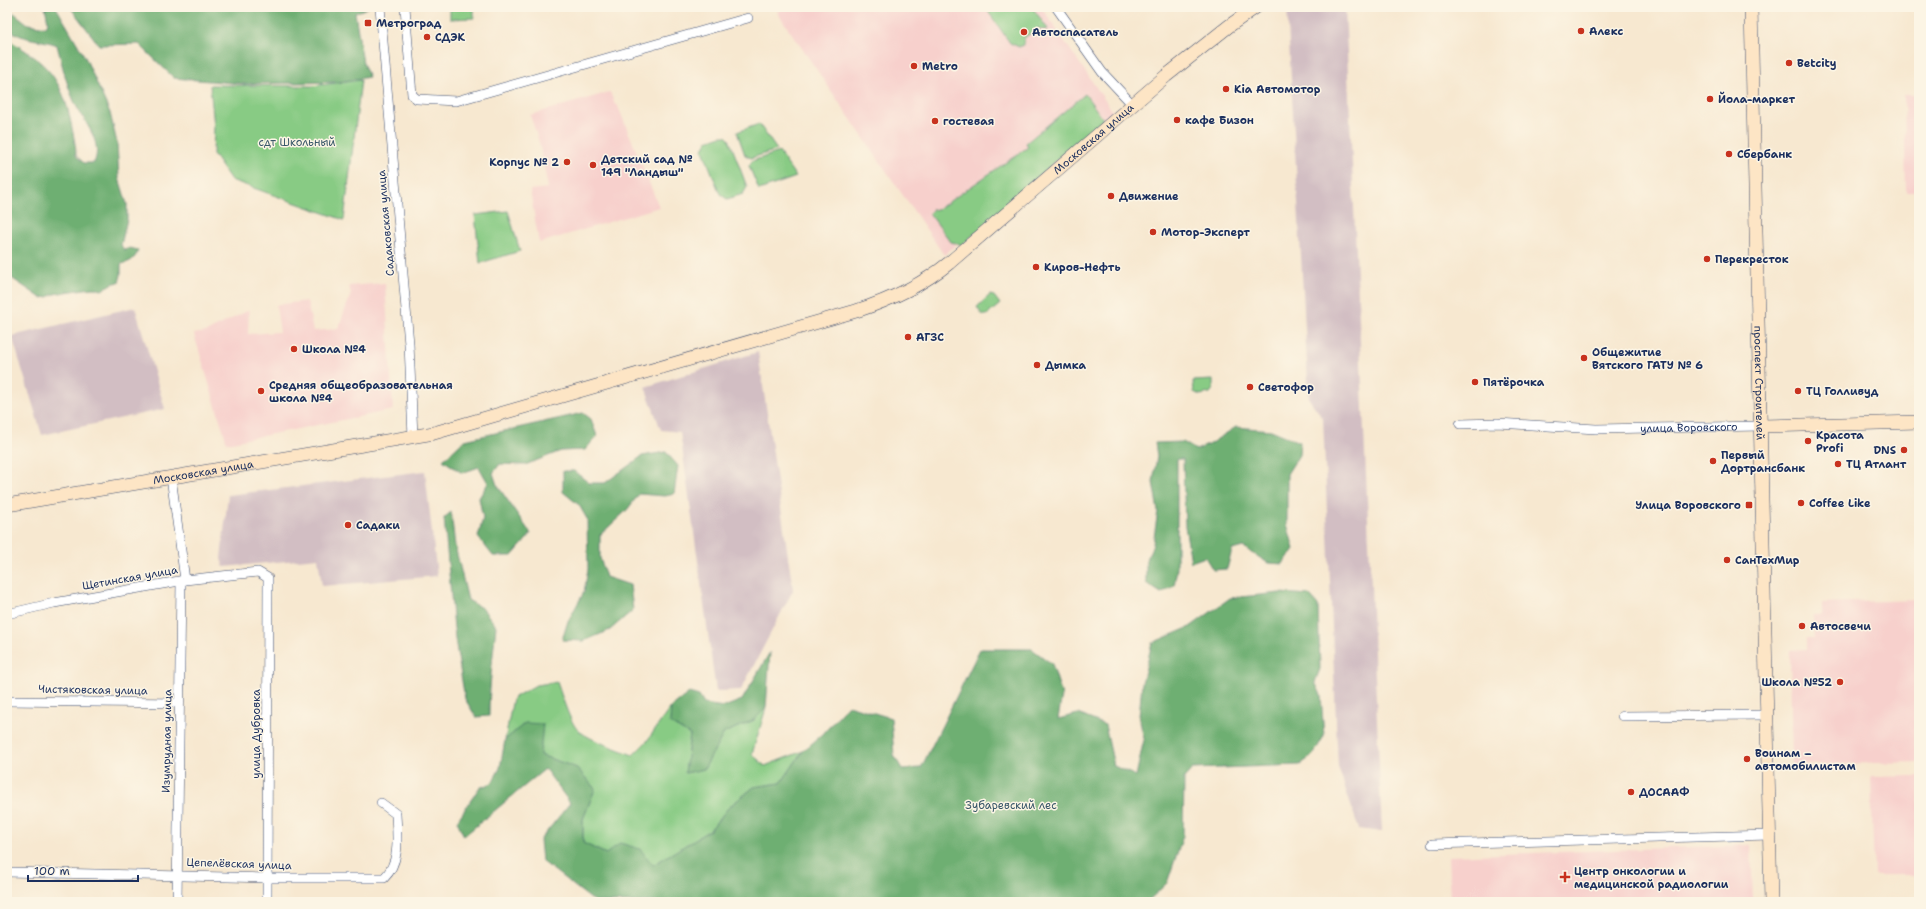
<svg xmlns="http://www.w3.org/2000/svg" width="1926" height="909" font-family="'Shantell Sans',sans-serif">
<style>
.built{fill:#f7d0cc}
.industrial{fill:#d2bec3}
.green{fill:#88cb84;stroke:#527d71}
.forest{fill:#6eaf72;stroke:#446f68}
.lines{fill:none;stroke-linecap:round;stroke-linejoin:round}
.street-casing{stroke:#3c4b6f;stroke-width:10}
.secondary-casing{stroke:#3c4b6f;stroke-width:14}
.street{stroke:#fff;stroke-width:9}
.secondary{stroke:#fde5c5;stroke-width:13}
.poi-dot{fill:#c8321e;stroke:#fcf5e5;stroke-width:1.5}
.labels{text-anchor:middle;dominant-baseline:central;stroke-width:3;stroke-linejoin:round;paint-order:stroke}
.poi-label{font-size:11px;font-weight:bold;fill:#1b2f5e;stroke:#fcf5e5;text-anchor:start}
.street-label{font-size:11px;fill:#1b2f5e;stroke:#fcf5e5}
.park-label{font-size:11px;fill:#365668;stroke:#fcf5e5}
</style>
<rect width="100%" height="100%" fill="#fcf5e5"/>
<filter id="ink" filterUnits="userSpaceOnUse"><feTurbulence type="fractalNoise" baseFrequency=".025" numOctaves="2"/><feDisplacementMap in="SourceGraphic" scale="8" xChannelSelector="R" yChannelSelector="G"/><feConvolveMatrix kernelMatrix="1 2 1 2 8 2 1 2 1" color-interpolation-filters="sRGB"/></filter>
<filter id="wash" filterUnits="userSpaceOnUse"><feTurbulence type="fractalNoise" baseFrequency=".012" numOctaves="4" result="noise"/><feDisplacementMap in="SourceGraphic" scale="16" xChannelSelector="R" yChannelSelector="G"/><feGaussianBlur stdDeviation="0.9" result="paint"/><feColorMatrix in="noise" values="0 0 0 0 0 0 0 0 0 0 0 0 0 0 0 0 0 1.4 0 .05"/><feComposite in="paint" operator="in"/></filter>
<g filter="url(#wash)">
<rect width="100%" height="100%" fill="#f7e8d0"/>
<g class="built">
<path d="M784,7H1041L1113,112L944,255L777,12Z"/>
<path d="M610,92L615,105L617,104L659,207L539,243L530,190L548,188L539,142L530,115Z"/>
<path d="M1904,95H1919V192H1906Z"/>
<path d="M385,283L393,410L227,443L194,334L206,332L249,310L248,334L280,332L276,305L307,301L313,331L338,329L351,294L349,286Z"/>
<path d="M1919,600V762L1792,765L1790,650L1807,649V638H1814L1813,615H1822V603Z"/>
<path d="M1919,776V875H1874L1871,777Z"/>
<path d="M1751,845L1753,902H1450L1448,856Z"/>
</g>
<g class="industrial">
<path d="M1287,7H1345L1382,832L1359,829L1338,767L1323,418L1309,399Z"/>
<path d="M135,307L165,409L42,435L12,336Z"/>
<path d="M758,352L793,590L741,690L716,691L680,432L661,430L645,387Z"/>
<path d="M425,471L437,576L322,586L318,558L224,567L221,559L228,495Z"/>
</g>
<g class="green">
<path d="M450,7H474V18L450,19Z"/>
<path d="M985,7H1032L1048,29L1044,30L1038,28L1024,38V45L1019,47L1010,43Z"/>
<path d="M361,80L344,220L231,180L213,154L214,126L210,85L312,86Z"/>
<path d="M1085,94L1103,119L962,245L951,242L929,213L933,209L937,210L1028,147L1026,143Z"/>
<path d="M759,124L777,150L751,158L745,155L737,132Z"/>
<path d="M721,136H726L729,139L747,187L743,194L727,199L720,194L703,150L707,141Z"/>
<path d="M779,152L796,177L759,190L749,166L752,161Z"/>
<path d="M508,211L520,251L480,263L475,215Z"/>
<path d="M990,295L994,296L1000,304L987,315H982L977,307Z"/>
<path d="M1213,380V389L1210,393L1200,395L1194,392L1193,381Z"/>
<path d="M557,682C561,693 570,724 579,731C592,741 618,749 633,755L647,741L671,707L670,723L690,734L685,773L704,769L724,733L754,720L766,708L752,754L765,766L803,751L781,783L754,787L729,807L710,830L652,866L621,843L606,854L583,843V819L595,789L577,768L540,755L525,723L505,740L513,698L536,685Z"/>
</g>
<g class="forest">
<path d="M45,7H56L85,57L110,113L117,143L119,178L127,204V219L121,245L124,250L130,248L138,250C135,260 130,262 121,264V275L119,282L111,284L102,290L94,288L84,289L54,294L48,297L41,298L7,275V39C46,62 62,78 71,123C73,134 76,144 76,156L84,163H94C104,141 82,120 74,101C66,83 62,64 57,45C42,38 1,41 8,15L14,13L28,24L46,27L48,22Z"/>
<path d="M70,7H369L355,13L363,63L369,77L339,82L245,84L174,78L139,44L99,45Z"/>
<path d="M583,413L591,419L597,436L585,450L561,451L525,465L500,464L493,473L497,485L531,534L512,556H493L478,537L483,518L479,498L488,483L479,467L462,473L443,460L465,440Z"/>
<path d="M1236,427L1271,430L1300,442L1299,455L1287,474V524L1294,549L1283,564L1268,563L1243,547L1232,550L1227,569L1213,570L1205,557L1191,562L1185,526L1183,459H1177V568L1174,586L1161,593L1146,583V562L1153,544L1158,511L1153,482L1157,456L1155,443L1183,442L1196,450L1208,445Z"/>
<path d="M666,452L678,466L674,494L665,496L639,494L627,510L600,535V558L606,577L630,585L633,610L610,630L584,641L562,640L568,621L584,592L588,569L587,519L579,505L563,492V471H574L589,483H605L642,456Z"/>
<path d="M451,512L455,546L468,600L483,609L496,626C493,656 489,686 489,716L476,717L465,699L455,639L444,518Z"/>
<path d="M1280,593L1309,595L1318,605L1320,669L1315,682L1321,695L1324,736L1313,755L1300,765L1192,769L1184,778L1183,836L1167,883L1147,902H595L542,861L540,840L570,803L545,769L464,836L457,821L479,788L492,783L500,768L505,740L525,723L543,724L540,755L577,768L595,789L583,819V843L606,854L620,843L640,849L653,865L710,830L729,807L754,787L781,783L803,751L823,734L848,705L891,718L894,755L902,769L921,768L980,649H1032L1052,664L1062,695L1058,719L1078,714L1105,725L1114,766L1136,776L1144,739L1139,717L1142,683L1152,643L1190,627L1230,598Z"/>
<path d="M770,652L766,708L754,720L724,733L704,769L685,773L690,735L670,723L671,707L689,693L699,696L704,704L724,707L742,700Z"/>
</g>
</g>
<g filter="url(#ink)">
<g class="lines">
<defs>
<g id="street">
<path d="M380,7L409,344L413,437"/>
<path d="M405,7L412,95L417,99L456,101L748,18"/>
<path d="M1056,7L1102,72L1133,105"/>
<path id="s1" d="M1460,424L1497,423L1596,429L1761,426"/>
<path d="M171,477L185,580"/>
<path d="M7,614L54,603L185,580L258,572L268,578L267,902"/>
<path d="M7,701L179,703"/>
<path d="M1622,716L1767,715"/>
<path d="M1432,844L1770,835"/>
<path d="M7,872L267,878H384C401,862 397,836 396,814L381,803"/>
<path d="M177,902L181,581"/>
</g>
<g id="secondary">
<path id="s2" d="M1751,7L1771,902"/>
<path d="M1761,426L1919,422"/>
<path id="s3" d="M7,505L434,433L856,311C890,300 921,286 949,263L1166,76L1229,26L1256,7"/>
</g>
</defs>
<use href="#street" class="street-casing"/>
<use href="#secondary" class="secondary-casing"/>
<use href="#street" class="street"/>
<use href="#secondary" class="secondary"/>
</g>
</g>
<g class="poi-dot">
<rect x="364" y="19" width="8" height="8" rx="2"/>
<circle cx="1581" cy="31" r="4"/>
<circle cx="1024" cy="32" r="4"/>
<circle cx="427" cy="37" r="4"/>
<circle cx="1789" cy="63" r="4"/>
<circle cx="914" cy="66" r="4"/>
<circle cx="1226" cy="89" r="4"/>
<circle cx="1710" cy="99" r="4"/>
<circle cx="1177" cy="120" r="4"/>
<circle cx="935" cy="121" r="4"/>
<circle cx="1729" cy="154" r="4"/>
<circle cx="567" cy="162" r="4"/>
<circle cx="593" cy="165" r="4"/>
<circle cx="1111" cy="196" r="4"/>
<circle cx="1153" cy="232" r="4"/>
<circle cx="1707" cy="259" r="4"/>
<circle cx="1036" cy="267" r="4"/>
<circle cx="908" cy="337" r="4"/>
<circle cx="294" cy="349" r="4"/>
<circle cx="1584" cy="358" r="4"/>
<circle cx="1037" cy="365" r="4"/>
<circle cx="1475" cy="382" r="4"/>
<circle cx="1250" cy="387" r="4"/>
<circle cx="261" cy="391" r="4"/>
<circle cx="1798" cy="391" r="4"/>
<circle cx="1808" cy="441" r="4"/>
<circle cx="1904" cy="450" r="4"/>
<circle cx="1713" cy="461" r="4"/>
<circle cx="1838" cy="464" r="4"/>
<circle cx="1801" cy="503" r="4"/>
<rect x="1745" y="501" width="8" height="8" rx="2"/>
<circle cx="348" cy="525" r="4"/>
<circle cx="1727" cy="560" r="4"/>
<circle cx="1802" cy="626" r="4"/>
<circle cx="1840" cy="682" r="4"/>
<circle cx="1747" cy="759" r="4"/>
<circle cx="1631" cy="792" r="4"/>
<path d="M1563 871h4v4h4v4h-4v4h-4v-4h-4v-4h4z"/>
</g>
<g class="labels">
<g class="poi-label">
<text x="376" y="23">Метроград</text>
<text x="1589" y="31">Алекс</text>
<text x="1032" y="32">Автоспасатель</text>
<text x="435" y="37">СДЭК</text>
<text x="1797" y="63">Betcity</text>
<text x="922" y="66">Metro</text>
<text x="1234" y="89">Kia Автомотор</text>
<text x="1718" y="99">Йола-маркет</text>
<text x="1185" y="120">кафе Бизон</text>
<text x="943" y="121">гостевая</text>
<text x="1737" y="154">Сбербанк</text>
<text x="601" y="159">Детский сад №<tspan x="601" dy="13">149 "Ландыш"</tspan></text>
<text x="559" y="162" text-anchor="end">Корпус № 2</text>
<text x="1119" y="196">Движение</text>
<text x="1161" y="232">Мотор-Эксперт</text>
<text x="1715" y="259">Перекресток</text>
<text x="1044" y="267">Киров-Нефть</text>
<text x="916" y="337">АГЗС</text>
<text x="302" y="349">Школа №4</text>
<text x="1592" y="352">Общежитие<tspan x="1592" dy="13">Вятского ГАТУ № 6</tspan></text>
<text x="1045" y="365">Дымка</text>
<text x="1483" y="382">Пятёрочка</text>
<text x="269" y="385">Средняя общеобразовательная<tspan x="269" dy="13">школа №4</tspan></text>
<text x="1258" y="387">Светофор</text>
<text x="1806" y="391">ТЦ Голливуд</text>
<text x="1816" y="435">Красота<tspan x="1816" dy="13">Profi</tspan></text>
<text x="1896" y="450" text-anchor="end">DNS</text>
<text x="1721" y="455">Первый<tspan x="1721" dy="13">Дортрансбанк</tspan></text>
<text x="1846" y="464">ТЦ Атлант</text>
<text x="1809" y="503">Coffee Like</text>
<text x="1741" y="505" text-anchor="end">Улица Воровского</text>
<text x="356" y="525">Садаки</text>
<text x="1735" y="560">СанТехМир</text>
<text x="1810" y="626">Автосвечи</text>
<text x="1832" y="682" text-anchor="end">Школа №52</text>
<text x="1755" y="753">Воинам –<tspan x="1755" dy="13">автомобилистам</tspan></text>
<text x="1639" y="792">ДОСААФ</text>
<text x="1574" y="871">Центр онкологии и<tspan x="1574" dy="13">медицинской радиологии</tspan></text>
</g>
<g class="street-label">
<text stroke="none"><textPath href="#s3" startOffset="1168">Московская улица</textPath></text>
<text transform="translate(386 223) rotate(-95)">Садаковская улица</text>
<text stroke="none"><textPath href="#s2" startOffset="376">проспект Строителей</textPath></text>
<text stroke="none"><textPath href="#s1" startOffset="229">улица Воровского</textPath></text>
<text stroke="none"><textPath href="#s3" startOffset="199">Московская улица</textPath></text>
<text transform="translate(130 578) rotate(-10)">Щетинская улица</text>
<text transform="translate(93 690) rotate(1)">Чистяковская улица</text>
<text transform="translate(256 734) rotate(-90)">улица Дубровка</text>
<text transform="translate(167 741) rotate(-89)">Изумрудная улица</text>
<text transform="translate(239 864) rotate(2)">Цепелёвская улица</text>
</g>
<g class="park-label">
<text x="297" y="142">сдт Школьный</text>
<text x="1011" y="805">Зубаревский лес</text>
</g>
</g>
<rect width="1926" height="909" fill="none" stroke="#fcf5e5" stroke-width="24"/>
<path d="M28 875v6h110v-6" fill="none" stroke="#1b2f5e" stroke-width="2"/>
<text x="34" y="875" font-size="12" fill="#1b2f5e" stroke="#fcf5e5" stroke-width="3" paint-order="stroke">100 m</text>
</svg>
